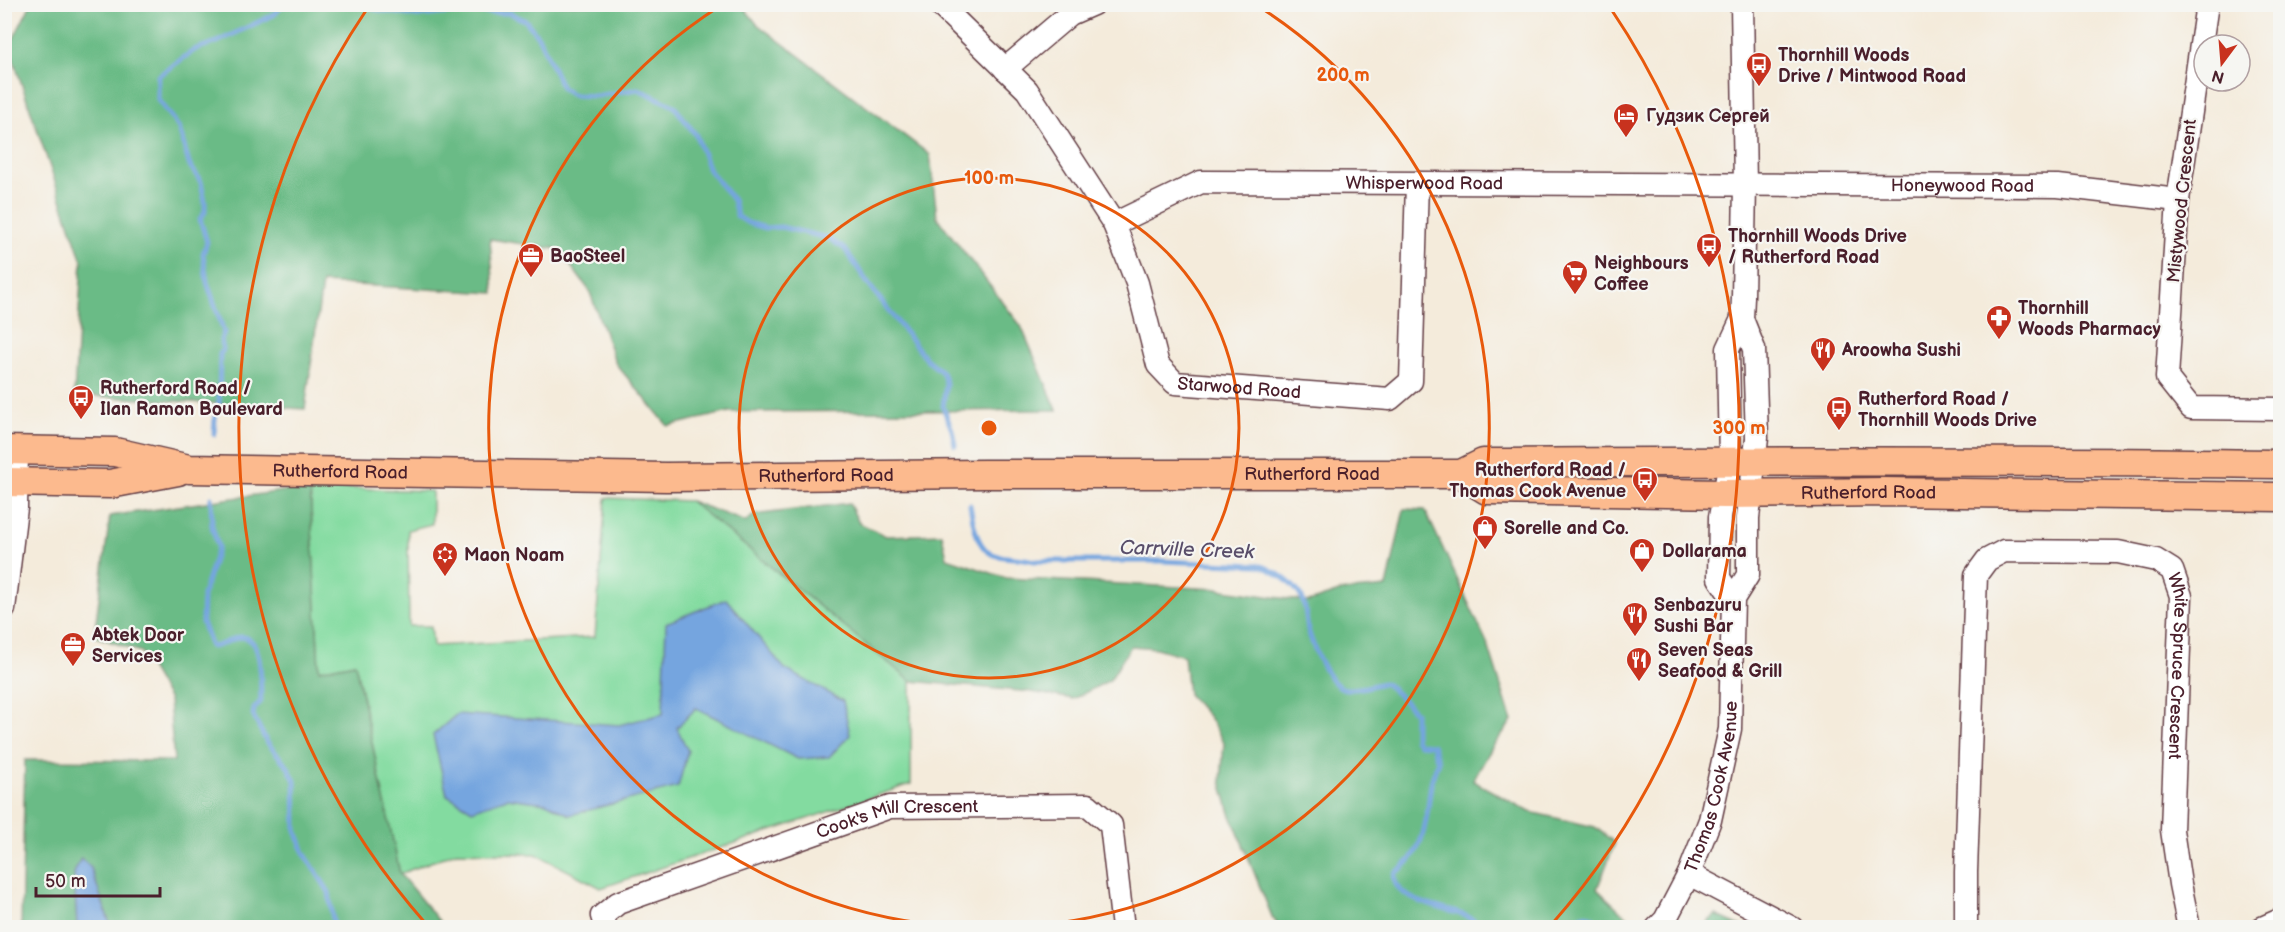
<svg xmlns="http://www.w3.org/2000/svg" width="2285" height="932" font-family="'Balsamiq Sans',sans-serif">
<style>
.green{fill:#83dba0;stroke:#667d66;stroke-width:1.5}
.forest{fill:#6abb86;stroke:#5a6d58;stroke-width:1.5}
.water{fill:#74a5df;stroke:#5f6285;stroke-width:1.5}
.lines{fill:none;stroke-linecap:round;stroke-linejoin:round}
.stream{stroke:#74a5df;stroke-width:5}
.minor-casing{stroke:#643e45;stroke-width:25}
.major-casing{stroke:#643e45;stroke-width:31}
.minor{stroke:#fff;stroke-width:22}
.major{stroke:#fcba8e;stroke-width:28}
.ring{fill:none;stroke:#e8590c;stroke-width:3}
.labels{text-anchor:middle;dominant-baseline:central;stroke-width:4.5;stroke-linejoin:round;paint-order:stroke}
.poi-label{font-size:18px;font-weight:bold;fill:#4a1f2b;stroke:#f6f6f2;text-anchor:start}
.street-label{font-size:18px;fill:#4a1f2b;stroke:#f6f6f2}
.water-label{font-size:20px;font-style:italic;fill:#594e6a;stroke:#f6f6f2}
.centre{fill:#e8590c;stroke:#f6f6f2;stroke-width:3}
.ring-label{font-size:18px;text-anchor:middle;font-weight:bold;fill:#e8590c;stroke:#f6f6f2;stroke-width:4.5;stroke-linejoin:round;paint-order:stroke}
</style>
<rect width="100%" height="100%" fill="#f6f6f2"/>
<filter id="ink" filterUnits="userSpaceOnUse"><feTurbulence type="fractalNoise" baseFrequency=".0167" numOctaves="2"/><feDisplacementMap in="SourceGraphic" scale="12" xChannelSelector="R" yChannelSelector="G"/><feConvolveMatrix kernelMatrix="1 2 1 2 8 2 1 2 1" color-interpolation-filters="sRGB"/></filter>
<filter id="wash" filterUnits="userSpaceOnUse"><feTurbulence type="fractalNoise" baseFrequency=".008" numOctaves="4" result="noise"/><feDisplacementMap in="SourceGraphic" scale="24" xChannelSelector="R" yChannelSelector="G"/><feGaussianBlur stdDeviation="1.35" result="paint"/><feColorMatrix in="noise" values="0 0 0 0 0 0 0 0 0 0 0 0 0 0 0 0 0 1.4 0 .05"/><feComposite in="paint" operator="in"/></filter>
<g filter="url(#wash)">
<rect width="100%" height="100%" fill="#f4ebdb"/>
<path class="green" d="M310,487L432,491V524L408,530L409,626H431L433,646L595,637L606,498L690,501L911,681V784L601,888L536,854L456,852L400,874L355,663L319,671Z"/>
<g class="forest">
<path d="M31,4L742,5L757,24L930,155L937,217L1021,326L1057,410L729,412L668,426L616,364L589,290L558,249L490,239L494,293L322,283L305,409L74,395L82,261L9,47Z"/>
<path d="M310,487L319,670L355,663L400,874L444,927L21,928L25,760L174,761L169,700L141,652L94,636L110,516Z"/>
<path d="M690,501L746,522L754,515L849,503L859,523L886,536L942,534L947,558L1006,578L1217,589L1309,602L1342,591L1387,587L1404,509L1425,510L1488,645L1512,721L1493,746L1473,781L1530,812L1595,827L1615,843L1597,889L1627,917L1616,928L1280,927L1273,919L1230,813L1221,781L1224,743L1209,717L1188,694L1184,656L1156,648L1131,646L1110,680L1073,699L1031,692L911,681Z"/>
<path d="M1716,915L1742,927H1702Z"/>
</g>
<g class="water">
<path d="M726,599L785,669L843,701L850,735L829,757L798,759L696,708L677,728L688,751L678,787L570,815L546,803L507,798L472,810L447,795L433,735L457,714L619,725L663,714L666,623Z"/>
<path d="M81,858L91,868L111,927H77L74,873Z"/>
</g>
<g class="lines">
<g class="stream">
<path d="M362,4L374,9L417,16L475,10L489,13H510L526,21L539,38L562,88L573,95L596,96L638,89L674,106L696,135L709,170L733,200L737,216L748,223L766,228L781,227L828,238L845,249L869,285L926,359L942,372L946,383L943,407L952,430L955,445"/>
<path d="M214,434L215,418L219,403L220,354L223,350L221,340L224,332L207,282L203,254L207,242L200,219L205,212V202L201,182L189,164L179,128L158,100V76L196,49L217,42L275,14L283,4"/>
<path d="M211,498L212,526L218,547L203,595L202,622L211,647C222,647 232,637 242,637C265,638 260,686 261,701L254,709L253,715L266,741L288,767L295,781L296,830L304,853L329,892L334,928"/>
<path d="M970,505C973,521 976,550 995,555C1008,559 1021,557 1034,561H1161L1258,565C1273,569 1294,583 1302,598C1306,607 1306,619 1308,630C1313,646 1328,688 1347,689C1358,690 1373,685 1384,683C1396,690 1405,703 1415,712V740L1419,744L1432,745L1438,761C1436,769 1432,776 1431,784C1426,817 1427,853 1395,873C1388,901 1447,908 1466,916C1472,918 1477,923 1481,928"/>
<path d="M1572,928C1583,908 1590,912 1602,928"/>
</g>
</g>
</g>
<g filter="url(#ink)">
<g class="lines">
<defs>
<g id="minor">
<path id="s1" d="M939,4L1027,90L1114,224L1137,283L1158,365L1175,383L1390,399L1411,381L1417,183"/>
<path d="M2207,4L2178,200L2167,378L2191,408L2280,409"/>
<path d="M1005,69L1070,14L1093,4"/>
<path id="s2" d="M1114,224L1201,182L2058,186L2178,200"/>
<path d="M1733,599L1719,578L1720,517L1730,462L1728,349L1742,319L1743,297L1745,185L1742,4"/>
<path d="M4,609L16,508L17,450"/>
<path d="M1689,874L1792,928"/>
<path id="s3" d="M606,928L602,916L618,903L890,807L1088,805L1111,825L1123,928"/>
<path id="s4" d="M1657,928L1665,920L1689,874L1710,820L1730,729L1733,599L1748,575V518L1757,438L1754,349L1742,319"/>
<path id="s5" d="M1966,928V872L1976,575L1987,560L2004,551L2118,552L2156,560L2172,570L2181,596L2172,830L2180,884L2189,928"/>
<path d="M2262,928L2280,920"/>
</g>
<g id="major">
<path id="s6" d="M4,450L115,452L189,469L666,477L984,474H1461L1483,463C1749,461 2015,460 2280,464"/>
<path id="s7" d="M1461,474L1487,490L1725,494L1883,492L2280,497"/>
<path d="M4,482L110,484L178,471"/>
</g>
</defs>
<use href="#minor" class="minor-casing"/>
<use href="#major" class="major-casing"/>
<use href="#minor" class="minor"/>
<use href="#major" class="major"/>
</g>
</g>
<g class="ring">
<circle cx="989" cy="428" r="250"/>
<path d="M963 927A500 500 0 0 1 720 6M1258 6A500 500 0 0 1 1015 927"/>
<path d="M427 925A750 750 0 0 1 367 9M1611 9A750 750 0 0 1 1551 925"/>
</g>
<defs>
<symbol id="bus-pin" viewBox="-11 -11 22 30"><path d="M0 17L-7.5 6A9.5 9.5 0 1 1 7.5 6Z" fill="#c8321e" stroke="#f6f6f2"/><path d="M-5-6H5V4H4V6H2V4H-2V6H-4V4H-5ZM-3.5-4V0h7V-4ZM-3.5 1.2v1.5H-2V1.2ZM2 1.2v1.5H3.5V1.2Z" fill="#fff"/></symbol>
<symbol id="hotel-pin" viewBox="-11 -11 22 30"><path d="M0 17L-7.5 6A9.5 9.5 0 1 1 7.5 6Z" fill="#c8321e" stroke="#f6f6f2"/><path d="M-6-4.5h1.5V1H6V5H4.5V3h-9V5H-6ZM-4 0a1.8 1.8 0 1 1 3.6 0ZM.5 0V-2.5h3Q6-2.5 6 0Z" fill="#fff"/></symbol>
<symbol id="office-pin" viewBox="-11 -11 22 30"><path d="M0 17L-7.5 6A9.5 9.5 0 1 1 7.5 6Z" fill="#c8321e" stroke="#f6f6f2"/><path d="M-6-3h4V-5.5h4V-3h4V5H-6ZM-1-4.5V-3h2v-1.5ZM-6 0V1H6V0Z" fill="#fff"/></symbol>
<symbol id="supermarket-pin" viewBox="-11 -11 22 30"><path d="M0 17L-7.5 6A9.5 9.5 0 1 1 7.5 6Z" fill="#c8321e" stroke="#f6f6f2"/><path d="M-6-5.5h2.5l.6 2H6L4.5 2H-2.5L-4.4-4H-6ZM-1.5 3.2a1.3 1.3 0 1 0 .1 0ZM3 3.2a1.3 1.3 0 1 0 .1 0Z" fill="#fff"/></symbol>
<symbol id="pharmacy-pin" viewBox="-11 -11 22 30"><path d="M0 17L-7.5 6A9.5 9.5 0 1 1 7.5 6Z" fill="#c8321e" stroke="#f6f6f2"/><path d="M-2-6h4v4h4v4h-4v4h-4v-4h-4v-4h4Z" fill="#fff"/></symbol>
<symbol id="restaurant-pin" viewBox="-11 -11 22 30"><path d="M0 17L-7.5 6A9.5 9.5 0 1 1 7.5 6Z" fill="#c8321e" stroke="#f6f6f2"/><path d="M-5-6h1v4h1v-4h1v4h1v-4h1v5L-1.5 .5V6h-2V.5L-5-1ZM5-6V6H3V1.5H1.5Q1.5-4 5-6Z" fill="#fff"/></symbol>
<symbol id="shop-pin" viewBox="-11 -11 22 30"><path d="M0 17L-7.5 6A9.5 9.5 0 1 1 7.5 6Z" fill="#c8321e" stroke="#f6f6f2"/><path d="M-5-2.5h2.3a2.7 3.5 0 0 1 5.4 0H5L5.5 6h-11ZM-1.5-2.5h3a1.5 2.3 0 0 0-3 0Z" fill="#fff"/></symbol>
<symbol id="synagogue-pin" viewBox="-11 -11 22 30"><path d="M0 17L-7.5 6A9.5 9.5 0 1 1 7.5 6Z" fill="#c8321e" stroke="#f6f6f2"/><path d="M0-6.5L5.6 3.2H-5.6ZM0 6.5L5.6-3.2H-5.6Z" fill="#fff"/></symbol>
</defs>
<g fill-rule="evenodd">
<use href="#bus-pin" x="1744" y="50" width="30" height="40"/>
<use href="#hotel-pin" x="1611" y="101" width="30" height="40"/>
<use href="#bus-pin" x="1694" y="231" width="30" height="40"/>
<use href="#office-pin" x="516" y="241" width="30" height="40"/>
<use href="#supermarket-pin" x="1560" y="258" width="30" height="40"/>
<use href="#pharmacy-pin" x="1984" y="303" width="30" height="40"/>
<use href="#restaurant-pin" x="1808" y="335" width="30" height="40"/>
<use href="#bus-pin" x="66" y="383" width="30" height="40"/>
<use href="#bus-pin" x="1824" y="394" width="30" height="40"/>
<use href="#bus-pin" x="1630" y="465" width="30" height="40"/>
<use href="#shop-pin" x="1470" y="513" width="30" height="40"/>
<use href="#shop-pin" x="1627" y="536" width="30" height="40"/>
<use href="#synagogue-pin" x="430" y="540" width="30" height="40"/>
<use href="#restaurant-pin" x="1620" y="600" width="30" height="40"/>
<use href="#office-pin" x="58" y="630" width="30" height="40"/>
<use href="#restaurant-pin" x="1624" y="645" width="30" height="40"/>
</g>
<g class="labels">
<g class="poi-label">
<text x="1778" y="55">Thornhill Woods<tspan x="1778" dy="21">Drive / Mintwood Road</tspan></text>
<text x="1646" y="116">Гудзик Сергей</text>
<text x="1728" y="236">Thornhill Woods Drive<tspan x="1728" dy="21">/ Rutherford Road</tspan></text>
<text x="550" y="256">BaoSteel</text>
<text x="1594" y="263">Neighbours<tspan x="1594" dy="21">Coffee</tspan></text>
<text x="2018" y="308">Thornhill<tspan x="2018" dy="21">Woods Pharmacy</tspan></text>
<text x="1842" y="350">Aroowha Sushi</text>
<text x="100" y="388">Rutherford Road /<tspan x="100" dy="21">Ilan Ramon Boulevard</tspan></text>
<text x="1858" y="399">Rutherford Road /<tspan x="1858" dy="21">Thornhill Woods Drive</tspan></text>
<text x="1626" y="470" text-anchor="end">Rutherford Road /<tspan x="1626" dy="21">Thomas Cook Avenue</tspan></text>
<text x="1504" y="528">Sorelle and Co.</text>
<text x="1662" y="551">Dollarama</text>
<text x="464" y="555">Maon Noam</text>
<text x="1654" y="605">Senbazuru<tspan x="1654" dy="21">Sushi Bar</tspan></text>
<text x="92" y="635">Abtek Door<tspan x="92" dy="21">Services</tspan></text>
<text x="1658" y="650">Seven Seas<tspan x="1658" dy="21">Seafood &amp; Grill</tspan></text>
</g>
<g class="street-label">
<text stroke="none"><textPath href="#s2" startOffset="320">Whisperwood Road</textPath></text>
<text stroke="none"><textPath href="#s2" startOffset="858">Honeywood Road</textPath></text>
<text transform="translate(2182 201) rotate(-84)">Mistywood Crescent</text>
<text stroke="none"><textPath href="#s1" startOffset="520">Starwood Road</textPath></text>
<text stroke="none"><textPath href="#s6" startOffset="338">Rutherford Road</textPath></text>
<text stroke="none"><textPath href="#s6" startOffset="1310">Rutherford Road</textPath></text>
<text stroke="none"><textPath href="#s6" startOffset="824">Rutherford Road</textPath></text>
<text stroke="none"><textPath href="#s7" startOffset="412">Rutherford Road</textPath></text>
<text stroke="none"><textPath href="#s5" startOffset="660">White Spruce Crescent</textPath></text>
<text stroke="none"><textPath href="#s4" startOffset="154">Thomas Cook Avenue</textPath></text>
<text stroke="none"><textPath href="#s3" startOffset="327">Cook's Mill Crescent</textPath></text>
</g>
<g class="water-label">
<text transform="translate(1187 550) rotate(2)">Carrville Creek</text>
</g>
</g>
<circle cx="989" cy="428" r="9" class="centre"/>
<g class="ring-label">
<text x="1343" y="81">200 m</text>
<text x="989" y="184">100 m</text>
<text x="1739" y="434">300 m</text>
</g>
<rect width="2285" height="932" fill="none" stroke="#f6f6f2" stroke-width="24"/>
<g transform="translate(2222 63) rotate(196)"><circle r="28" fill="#f6f6f2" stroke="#b1a0a2" stroke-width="1.5"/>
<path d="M0-4.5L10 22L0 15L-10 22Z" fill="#c8321e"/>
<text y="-9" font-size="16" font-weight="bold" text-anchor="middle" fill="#4a1f2b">N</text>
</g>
<path d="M36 887v9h124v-9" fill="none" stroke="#4a1f2b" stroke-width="3"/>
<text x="45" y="887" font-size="18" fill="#4a1f2b" stroke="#f6f6f2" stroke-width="4.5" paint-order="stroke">50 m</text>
</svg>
